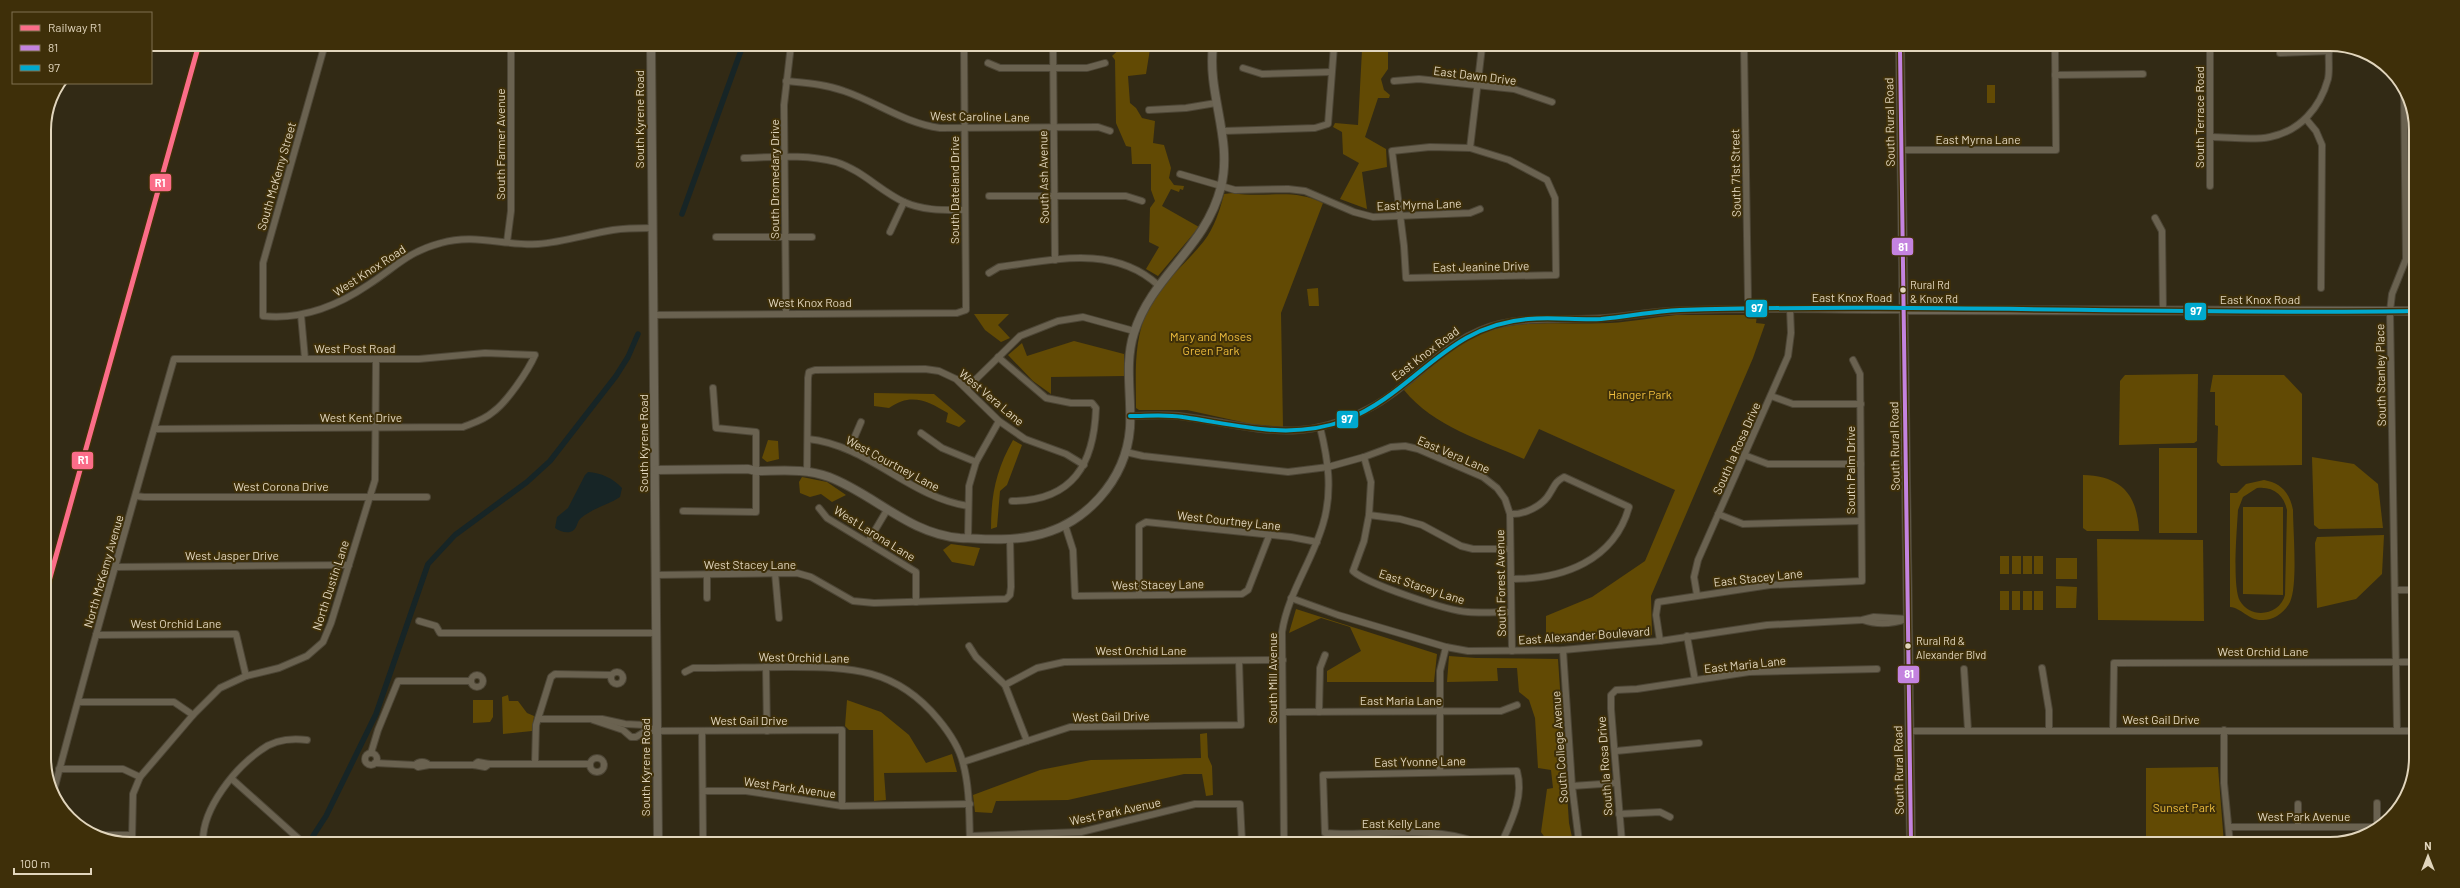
<svg xmlns="http://www.w3.org/2000/svg" width="2460" height="888" font-family="Barlow,sans-serif">
<style>
.green{fill:#624a04;fill-rule:evenodd}
.water{fill:#172526}
.lines{fill:none;stroke-linecap:round;stroke-linejoin:round}
.canal{stroke:#172526;stroke-width:5.5}
.street-casing{stroke:#4d4636;stroke-width:8}
.secondary-casing{stroke:#4d4636;stroke-width:10}
.street{stroke:#6a6250;stroke-width:6}
.secondary{stroke:#6d6656;stroke-width:8}
.bus-1-casing{stroke:#3e2f09;stroke-width:7}
.bus-2-casing{stroke:#3e2f09;stroke-width:7}
.bus-1{stroke:#c483df;stroke-width:4}
.bus-2{stroke:#00a9ce;stroke-width:4}
.rail-1-casing{stroke:#3e2f09;stroke-width:8}
.rail-1{stroke:#fb6d88;stroke-width:5}
.bus-dot{fill:#e1d5bc;stroke:#3e2f09;stroke-width:1.5}
.labels{text-anchor:middle;dominant-baseline:central;stroke-width:4;stroke-linejoin:round;paint-order:stroke}
.bus-label{font-size:11px;fill:#e1d5bc;stroke:#3e2f09;text-anchor:start}
.street-label{font-size:12px;fill:#e1d5bc;stroke:#3e2f09}
.park-label{font-size:12px;fill:#f1bf3e;stroke:#3e2f09}
.rim{fill:none;stroke:#e1d5bc;stroke-width:2}
.line-badge{stroke:#3e2f09;stroke-width:1.5}
.badge-label{font-size:11px;text-anchor:middle;font-weight:bold;fill:#fff}
</style>
<rect width="100%" height="100%" fill="#322a15"/>
<g class="green">
<path d="M1123,46H1144L1150,49L1146,74L1128,76L1130,103L1136,108L1142,118L1155,121L1153,143L1164,145L1171,168L1169,178L1174,185L1184,186L1183,190L1180,189L1179,192L1171,189L1162,206L1199,227L1158,276L1146,269L1159,247L1149,242L1150,208L1155,201L1151,190V164H1132L1131,147L1126,146L1116,123L1115,60L1112,56Z"/>
<path d="M1348,46L1382,47L1388,51V69L1381,79L1384,90L1390,95L1389,98H1378L1365,137L1386,149L1387,167L1362,172L1367,209L1340,199L1359,163L1343,154L1342,132L1333,127L1335,123L1358,125L1362,50Z"/>
<rect x="1987" y="85" width="8" height="18"/>
<path d="M1233,193C1266,199 1291,187 1323,203L1281,313L1283,427L1251,424L1187,410H1139L1136,408C1136,374 1133,341 1148,309C1161,283 1186,264 1204,241C1214,228 1220,210 1224,194Z"/>
<path d="M1318,288L1319,306H1309L1307,289Z"/>
<path d="M974,314H1009L998,325L1010,338L1001,342L985,330Z"/>
<path d="M1676,315H1757L1756,323L1765,324L1753,358L1651,596L1652,635L1546,643V616L1592,597L1645,561L1675,490L1539,429L1524,459C1482,440 1434,427 1404,390C1427,371 1451,346 1480,334C1520,318 1567,325 1610,323C1632,322 1654,317 1676,315Z"/>
<path d="M1074,341L1124,354V376L1051,377V394L1033,381L1008,355L1022,343L1027,356Z"/>
<path d="M2198,374L2197,441L2194,443L2119,445L2120,381L2125,375Z"/>
<path d="M2213,375H2284L2302,394V465L2221,466L2217,462L2218,426L2215,425V392H2210Z"/>
<path d="M874,393L934,394L966,421L959,427L946,422L948,413C928,401 911,392 889,408L874,406Z"/>
<path d="M768,440L778,441L779,459L767,462L762,458Z"/>
<path d="M1013,440L1022,445L1007,485L1000,491L997,527L991,529C991,495 996,470 1013,440Z"/>
<rect x="2159" y="448" width="38" height="85"/>
<path d="M2312,457L2354,464L2378,484L2383,528L2319,529L2314,525Z"/>
<path d="M2083,475C2121,476 2137,494 2139,531H2087L2083,528Z"/>
<path d="M802,477L827,482L846,495L832,502L821,494L810,497L800,493L799,482Z"/>
<path d="M2264,480C2281,483 2290,493 2293,510C2293,531 2298,585 2290,602C2285,612 2274,620 2263,620C2249,621 2242,608 2230,607V493H2237L2246,484ZM2257,488C2273,486 2284,495 2287,510L2285,595C2280,615 2251,620 2240,601C2232,587 2237,528 2238,510L2243,497Z"/>
<path d="M2243,507H2283V595L2243,594Z"/>
<path d="M2384,535L2382,574L2356,599L2317,608L2315,543L2317,537Z"/>
<path d="M2097,539L2203,540L2204,621L2098,620Z"/>
<path d="M951,544L980,548L974,566L952,562L943,550Z"/>
<rect x="2000" y="556" width="9" height="18"/>
<rect x="2012" y="556" width="9" height="18"/>
<rect x="2023" y="556" width="9" height="18"/>
<rect x="2034" y="556" width="9" height="18"/>
<rect x="2056" y="558" width="21" height="21"/>
<path d="M2056,586L2077,587L2076,608H2056Z"/>
<rect x="2000" y="591" width="9" height="19"/>
<rect x="2012" y="591" width="8" height="19"/>
<rect x="2023" y="591" width="9" height="19"/>
<path d="M2043,591V610H2034V591Z"/>
<path d="M1296,609L1437,654L1434,682H1327V671L1361,651L1350,627L1321,618L1289,633Z"/>
<path d="M1449,656L1476,658L1558,659L1569,823L1573,842H1548L1541,832L1547,789L1553,788L1551,770L1538,768L1535,718L1529,700L1519,692L1517,668H1497L1498,681L1447,682Z"/>
<path d="M508,695L509,701H518L527,713L534,716L532,731L503,734L502,697Z"/>
<path d="M473,700H493V717L490,722L473,723Z"/>
<path d="M847,700L881,712L909,735L926,763L952,754L957,772L884,773L886,800L874,801L873,730H849L845,726Z"/>
<path d="M1207,733L1208,757L1212,766L1213,795L1206,796L1202,774H1184L1068,800L996,801L992,813L975,812L973,795L1040,770L1091,760L1201,758L1200,734Z"/>
<path d="M2218,767L2224,844H2146V768Z"/>
</g>
<path class="water" d="M588,472C601,473 613,478 622,488L620,497C608,505 593,508 581,518C576,522 578,530 570,532C565,533 559,531 555,528L557,517L568,508L585,475Z"/>
<g class="lines">
<g class="canal">
<path d="M682,214L743,45"/>
<path d="M313,836L326,816L376,714L428,564L455,535L527,482L550,461L616,376L628,357L638,334"/>
</g>
<defs>
<g id="street">
<path d="M325,44L263,263V316C302,320 337,306 368,285C396,267 407,252 441,243C474,233 505,246 538,244C563,242 588,234 613,230C626,228 639,228 652,228"/>
<path d="M1053,46L1055,260"/>
<path d="M1744,47L1748,299"/>
<path d="M2280,53L2329,51"/>
<path d="M988,63L1000,68H1087L1105,63"/>
<path d="M1243,68L1262,74L1331,72"/>
<path d="M2055,75L2143,74"/>
<path d="M786,81C806,83 825,84 844,91C877,102 904,123 940,128L1098,127L1110,131"/>
<path d="M1394,81L1419,79L1514,89L1552,102"/>
<path d="M1149,110L1186,108L1216,103"/>
<path d="M2306,119L2316,131L2322,145L2321,288"/>
<path d="M1223,131L1315,128L1328,124L1334,46"/>
<path d="M2211,137C2229,137 2252,141 2270,137C2300,131 2320,108 2328,79C2330,70 2328,58 2329,48"/>
<path d="M1430,147L1470,148L1509,160L1547,180L1555,198L1556,275L1406,278L1404,246L1392,151Z"/>
<path d="M1470,148L1482,47"/>
<path d="M1901,150H2056L2055,48"/>
<path d="M744,158C775,157 806,154 836,162C862,170 880,191 904,202C924,211 944,210 965,210"/>
<path d="M1180,174L1235,190L1288,189L1305,191L1354,212L1373,217L1470,213L1480,209"/>
<path d="M2210,186V48"/>
<path d="M989,196H1126L1142,201"/>
<path d="M2155,218L2162,231L2163,311"/>
<path d="M890,232L904,202"/>
<path d="M716,237H812"/>
<path d="M507,242L511,211V45"/>
<path d="M2406,259L2415,260"/>
<path d="M989,273L999,267C1054,260 1113,244 1158,285"/>
<path d="M786,313L784,105L791,45"/>
<path d="M301,315L305,359"/>
<path d="M654,315L957,313L966,310L964,46"/>
<path d="M998,357L1046,398L1071,403H1092L1096,408C1094,464 1073,501 1012,501"/>
<path d="M967,388L1020,336L1058,321L1083,317L1134,331"/>
<path d="M1771,396L1793,404H1861"/>
<path d="M1130,416C1146,416 1163,414 1179,416C1252,425 1296,447 1368,409C1415,385 1446,336 1500,324C1534,316 1569,321 1605,318C1626,317 1647,312 1669,311C1747,307 1826,310 1904,310"/>
<path d="M921,433L942,448L976,462"/>
<path d="M808,439C868,445 909,497 968,506"/>
<path d="M849,450L861,422"/>
<path d="M1126,452L1143,456L1288,472L1328,467L1364,457L1391,447L1405,446L1418,449L1483,477L1497,488L1505,499L1510,514L1512,651"/>
<path d="M1744,455L1768,464H1861"/>
<path d="M1364,457L1371,482L1369,515L1364,541L1353,571C1367,584 1448,611 1468,612C1482,613 1497,612 1511,612"/>
<path d="M807,471L808,378L809,372L815,370L925,369L939,371L956,379L999,421L1025,439L1066,454L1084,465"/>
<path d="M136,496L144,497H427"/>
<path d="M819,508L827,518L916,572V602"/>
<path d="M683,511L756,512V432L716,428L713,388"/>
<path d="M1510,514C1524,515 1543,506 1550,493C1555,485 1555,482 1564,477L1629,507C1614,561 1563,579 1512,579"/>
<path d="M1718,514L1743,524L1861,521"/>
<path d="M1369,515L1400,519L1422,525L1461,546L1473,549H1510"/>
<path d="M1065,525L1073,550L1075,596L1242,594L1248,590L1269,536"/>
<path d="M968,538L969,486L976,462L999,421"/>
<path d="M868,542L887,510"/>
<path d="M116,567L349,565"/>
<path d="M775,573L779,618"/>
<path d="M655,575L797,573L811,577L853,601L874,603L1006,599L1010,595L1011,587L1010,538"/>
<path d="M707,575V598"/>
<path d="M2396,590H2413"/>
<path d="M1139,595V526L1146,522L1291,537L1317,542"/>
<path d="M1697,595L1694,577L1698,560L1788,356L1791,333L1790,309"/>
<path d="M1291,598L1338,615L1446,647L1468,651L1563,650L1660,641L1767,625L1862,620L1874,617L1908,619"/>
<path d="M1863,620C1877,625 1892,624 1907,619"/>
<path d="M419,621L436,626L440,633H656"/>
<path d="M96,635L236,634L246,676"/>
<path d="M1687,636L1695,680"/>
<path d="M1660,641L1656,615L1658,602L1770,585L1862,581L1860,374L1853,360"/>
<path d="M969,646L976,657L1005,685L1027,741"/>
<path d="M1563,650L1572,786L1579,842"/>
<path d="M766,667L767,731"/>
<path d="M2042,668L2049,710V730"/>
<path d="M1964,669L1968,730"/>
<circle cx="617" cy="678" r="6"/>
<path d="M685,672L693,668C726,668 758,667 790,667C851,667 896,668 938,719C948,731 959,747 963,763C970,789 969,815 970,841"/>
<circle cx="477" cy="681" r="6"/>
<path d="M1005,685L1037,668L1064,662L1283,660"/>
<path d="M78,702H174L193,715"/>
<path d="M1283,712L1501,711L1517,705"/>
<path d="M1319,712L1320,668L1325,655"/>
<path d="M538,719H602L625,724L645,725L656,731"/>
<path d="M593,720L623,730L631,737H636L646,731L842,730V806"/>
<path d="M2113,730L2114,663L2412,662"/>
<path d="M2224,730V783L2230,844"/>
<path d="M2397,730L2390,311L2392,294L2406,259L2404,92"/>
<path d="M702,731L703,841"/>
<path d="M1910,731H2412"/>
<path d="M1616,751L1699,743"/>
<path d="M371,753L378,730L398,681H470"/>
<circle cx="371" cy="759" r="6"/>
<circle cx="597" cy="765" r="7"/>
<path d="M963,762L1070,727L1241,725L1239,661"/>
<path d="M375,763L415,765L418,767L429,765"/>
<path d="M535,764L536,725L551,677L555,674L611,675"/>
<path d="M415,765C419,761 425,761 429,765H474L485,767L489,764"/>
<path d="M474,765L478,762L489,764H590"/>
<path d="M59,769H123L140,777"/>
<path d="M1440,771V671L1446,647"/>
<path d="M232,779L300,840"/>
<path d="M1572,786L1616,783"/>
<path d="M54,790C92,646 133,502 174,359H419L485,353L535,355C528,371 507,402 493,412C484,420 473,423 463,427L154,429"/>
<path d="M703,791H746L842,806L970,804"/>
<path d="M2298,804V827"/>
<path d="M1619,814L1660,812L1670,817"/>
<path d="M2229,827H2379"/>
<path d="M2377,827V803"/>
<path d="M96,835H132"/>
<path d="M970,836L1081,832L1195,804H1240L1242,842"/>
<path d="M132,840L133,794L140,777L193,715L220,688L246,676L279,668L307,656L323,642L331,623L375,480L376,359"/>
<path d="M203,840C203,808 235,768 261,750C274,740 291,738 307,740"/>
<path d="M1284,842L1282,632C1288,593 1312,562 1323,524C1333,491 1328,459 1320,427"/>
<path d="M1475,842C1431,824 1372,837 1325,833L1323,775L1517,771C1524,796 1512,820 1502,842"/>
<path d="M1622,843L1611,709V695L1616,690L1637,689L1749,672L1877,669"/>
</g>
<g id="secondary">
<path d="M651,45L658,841"/>
<path d="M1900,48L1911,843"/>
<path d="M1904,310L2415,311"/>
<path d="M655,470L748,469L756,471C780,471 805,468 829,477C874,494 909,534 960,538C984,539 1010,541 1033,536C1085,526 1126,480 1130,428C1132,397 1124,364 1134,333C1152,275 1205,249 1221,187C1233,139 1207,94 1213,46"/>
</g>
</defs>
<use href="#street" class="street-casing"/>
<use href="#secondary" class="secondary-casing"/>
<use href="#street" class="street"/>
<use href="#secondary" class="secondary"/>
<defs>
<path id="bus-1" d="M1900,48L1911,843"/>
<path id="bus-2" d="M1130,416C1148,416 1165,414 1183,417C1239,425 1290,441 1346,420C1416,392 1446,325 1528,319C1552,317 1577,320 1601,319C1627,317 1653,311 1680,310C1925,303 2170,315 2415,311"/>
</defs>
<use href="#bus-1" class="bus-1-casing"/>
<use href="#bus-2" class="bus-2-casing"/>
<use href="#bus-1" class="bus-1"/>
<use href="#bus-2" class="bus-2"/>
<defs>
<path id="rail-1" d="M44,599L199,44"/>
</defs>
<use href="#rail-1" class="rail-1-casing"/>
<use href="#rail-1" class="rail-1"/>
</g>
<g class="bus-dot">
<circle cx="1903" cy="290" r="3.5"/>
<circle cx="1908" cy="646" r="3.5"/>
</g>
<g class="labels">
<g class="bus-label">
<text x="1910" y="284">Rural Rd<tspan x="1910" dy="14">&amp; Knox Rd</tspan></text>
<text x="1916" y="640">Rural Rd &amp;<tspan x="1916" dy="14">Alexander Blvd</tspan></text>
</g>
<g class="street-label">
<text transform="translate(1475 75) rotate(7)">East Dawn Drive</text>
<text transform="translate(980 116) rotate(1)">West Caroline Lane</text>
<text transform="translate(2199 117) rotate(-90)">South Terrace Road</text>
<text transform="translate(639 119) rotate(-90)">South Kyrene Road</text>
<text transform="translate(1889 122) rotate(-91)">South Rural Road</text>
<text x="1978" y="139">East Myrna Lane</text>
<text transform="translate(500 144) rotate(-90)">South Farmer Avenue</text>
<text transform="translate(1735 173) rotate(-91)">South 71st Street</text>
<text transform="translate(276 176) rotate(-74)">South McKemy Street</text>
<text transform="translate(1043 177) rotate(-91)">South Ash Avenue</text>
<text transform="translate(774 179) rotate(-90)">South Dromedary Drive</text>
<text transform="translate(954 190) rotate(-90)">South Dateland Drive</text>
<text transform="translate(1419 204) rotate(-2)">East Myrna Lane</text>
<text transform="translate(1481 266) rotate(-1)">East Jeanine Drive</text>
<text transform="translate(369 270) rotate(-33)">West Knox Road</text>
<text x="1852" y="297">East Knox Road</text>
<text x="2260" y="299">East Knox Road</text>
<text x="810" y="302">West Knox Road</text>
<text x="355" y="348">West Post Road</text>
<text transform="translate(1425 353) rotate(-37)">East Knox Road</text>
<text transform="translate(2380 375) rotate(-91)">South Stanley Place</text>
<text transform="translate(992 397) rotate(40)">West Vera Lane</text>
<text x="361" y="417">West Kent Drive</text>
<text transform="translate(643 443) rotate(-90)">South Kyrene Road</text>
<text transform="translate(1894 446) rotate(-91)">South Rural Road</text>
<text transform="translate(1736 448) rotate(-66)">South la Rosa Drive</text>
<text transform="translate(1454 454) rotate(23)">East Vera Lane</text>
<text transform="translate(893 463) rotate(28)">West Courtney Lane</text>
<text transform="translate(1850 470) rotate(-90)">South Palm Drive</text>
<text x="281" y="486">West Corona Drive</text>
<text transform="translate(1229 520) rotate(6)">West Courtney Lane</text>
<text transform="translate(875 533) rotate(32)">West Larona Lane</text>
<text x="232" y="555">West Jasper Drive</text>
<text x="750" y="564">West Stacey Lane</text>
<text transform="translate(103 571) rotate(-74)">North McKemy Avenue</text>
<text transform="translate(1758 577) rotate(-6)">East Stacey Lane</text>
<text transform="translate(1500 583) rotate(-91)">South Forest Avenue</text>
<text transform="translate(1158 584) rotate(-1)">West Stacey Lane</text>
<text transform="translate(330 585) rotate(-72)">North Dustin Lane</text>
<text transform="translate(1422 586) rotate(18)">East Stacey Lane</text>
<text x="176" y="623">West Orchid Lane</text>
<text transform="translate(1584 635) rotate(-4)">East Alexander Boulevard</text>
<text x="1141" y="650">West Orchid Lane</text>
<text x="2263" y="651">West Orchid Lane</text>
<text transform="translate(804 657) rotate(1)">West Orchid Lane</text>
<text transform="translate(1745 664) rotate(-6)">East Maria Lane</text>
<text transform="translate(1272 678) rotate(-90)">South Mill Avenue</text>
<text x="1401" y="700">East Maria Lane</text>
<text transform="translate(1111 716) rotate(-1)">West Gail Drive</text>
<text x="2161" y="719">West Gail Drive</text>
<text x="749" y="720">West Gail Drive</text>
<text transform="translate(1559 747) rotate(-94)">South College Avenue</text>
<text transform="translate(1420 761) rotate(-1)">East Yvonne Lane</text>
<text transform="translate(1604 766) rotate(-94)">South la Rosa Drive</text>
<text transform="translate(645 767) rotate(-90)">South Kyrene Road</text>
<text transform="translate(1898 770) rotate(-91)">South Rural Road</text>
<text transform="translate(790 787) rotate(8)">West Park Avenue</text>
<text transform="translate(1115 811) rotate(-12)">West Park Avenue</text>
<text x="2304" y="816">West Park Avenue</text>
<text x="1401" y="823">East Kelly Lane</text>
</g>
<g class="park-label">
<text x="1211" y="336">Mary and Moses<tspan x="1211" dy="14">Green Park</tspan></text>
<text x="1640" y="394">Hanger Park</text>
<text x="2184" y="807">Sunset Park</text>
</g>
</g>
<path d="M0 0H2460V888H0ZM130 51H2330A79 79 0 0 1 2409 130V758A79 79 0 0 1 2330 837H130A79 79 0 0 1 51 758V130A79 79 0 0 1 130 51Z" fill="#3e2f09" fill-rule="evenodd"/>
<path class="rim" d="M130 51H2330A79 79 0 0 1 2409 130V758A79 79 0 0 1 2330 837H130A79 79 0 0 1 51 758V130A79 79 0 0 1 130 51Z"/>
<g class="line-badge">
<rect x="149" y="173" width="23" height="19" rx="4" fill="#fb6d88"/>
<rect x="1891" y="237" width="23" height="19" rx="4" fill="#c483df"/>
<rect x="1745" y="299" width="23" height="19" rx="4" fill="#00a9ce"/>
<rect x="2184" y="302" width="23" height="19" rx="4" fill="#00a9ce"/>
<rect x="1336" y="410" width="23" height="19" rx="4" fill="#00a9ce"/>
<rect x="71" y="451" width="23" height="19" rx="4" fill="#fb6d88"/>
<rect x="1897" y="665" width="23" height="19" rx="4" fill="#c483df"/>
</g>
<g class="badge-label">
<text x="160" y="187">R1</text>
<text x="1903" y="251">81</text>
<text x="1757" y="312">97</text>
<text x="2196" y="315">97</text>
<text x="1347" y="423">97</text>
<text x="83" y="464">R1</text>
<text x="1909" y="678">81</text>
</g>
<rect x="12" y="12" width="140" height="72" fill="#3e2f09" stroke="#7f7151"/>
<rect x="20" y="25" width="20" height="6" fill="#fb6d88" stroke="#7f7151"/>
<text x="48" y="32" font-size="12" fill="#e1d5bc">Railway R1</text>
<rect x="20" y="45" width="20" height="6" fill="#c483df" stroke="#7f7151"/>
<text x="48" y="52" font-size="12" fill="#e1d5bc">81</text>
<rect x="20" y="65" width="20" height="6" fill="#00a9ce" stroke="#7f7151"/>
<text x="48" y="72" font-size="12" fill="#e1d5bc">97</text>
<g transform="translate(2428 856)" stroke="#3e2f09" stroke-width="3" paint-order="stroke">
<path d="M0-3L7 15L0 10L-7 15Z" fill="#e1d5bc"/>
<text y="-6" font-size="11" font-weight="bold" text-anchor="middle" fill="#e1d5bc">N</text>
</g>
<path d="M14 868v6h77v-6" fill="none" stroke="#e1d5bc" stroke-width="2"/>
<text x="20" y="868" font-size="12" fill="#e1d5bc" stroke="#3e2f09" stroke-width="3" paint-order="stroke">100 m</text>
</svg>
